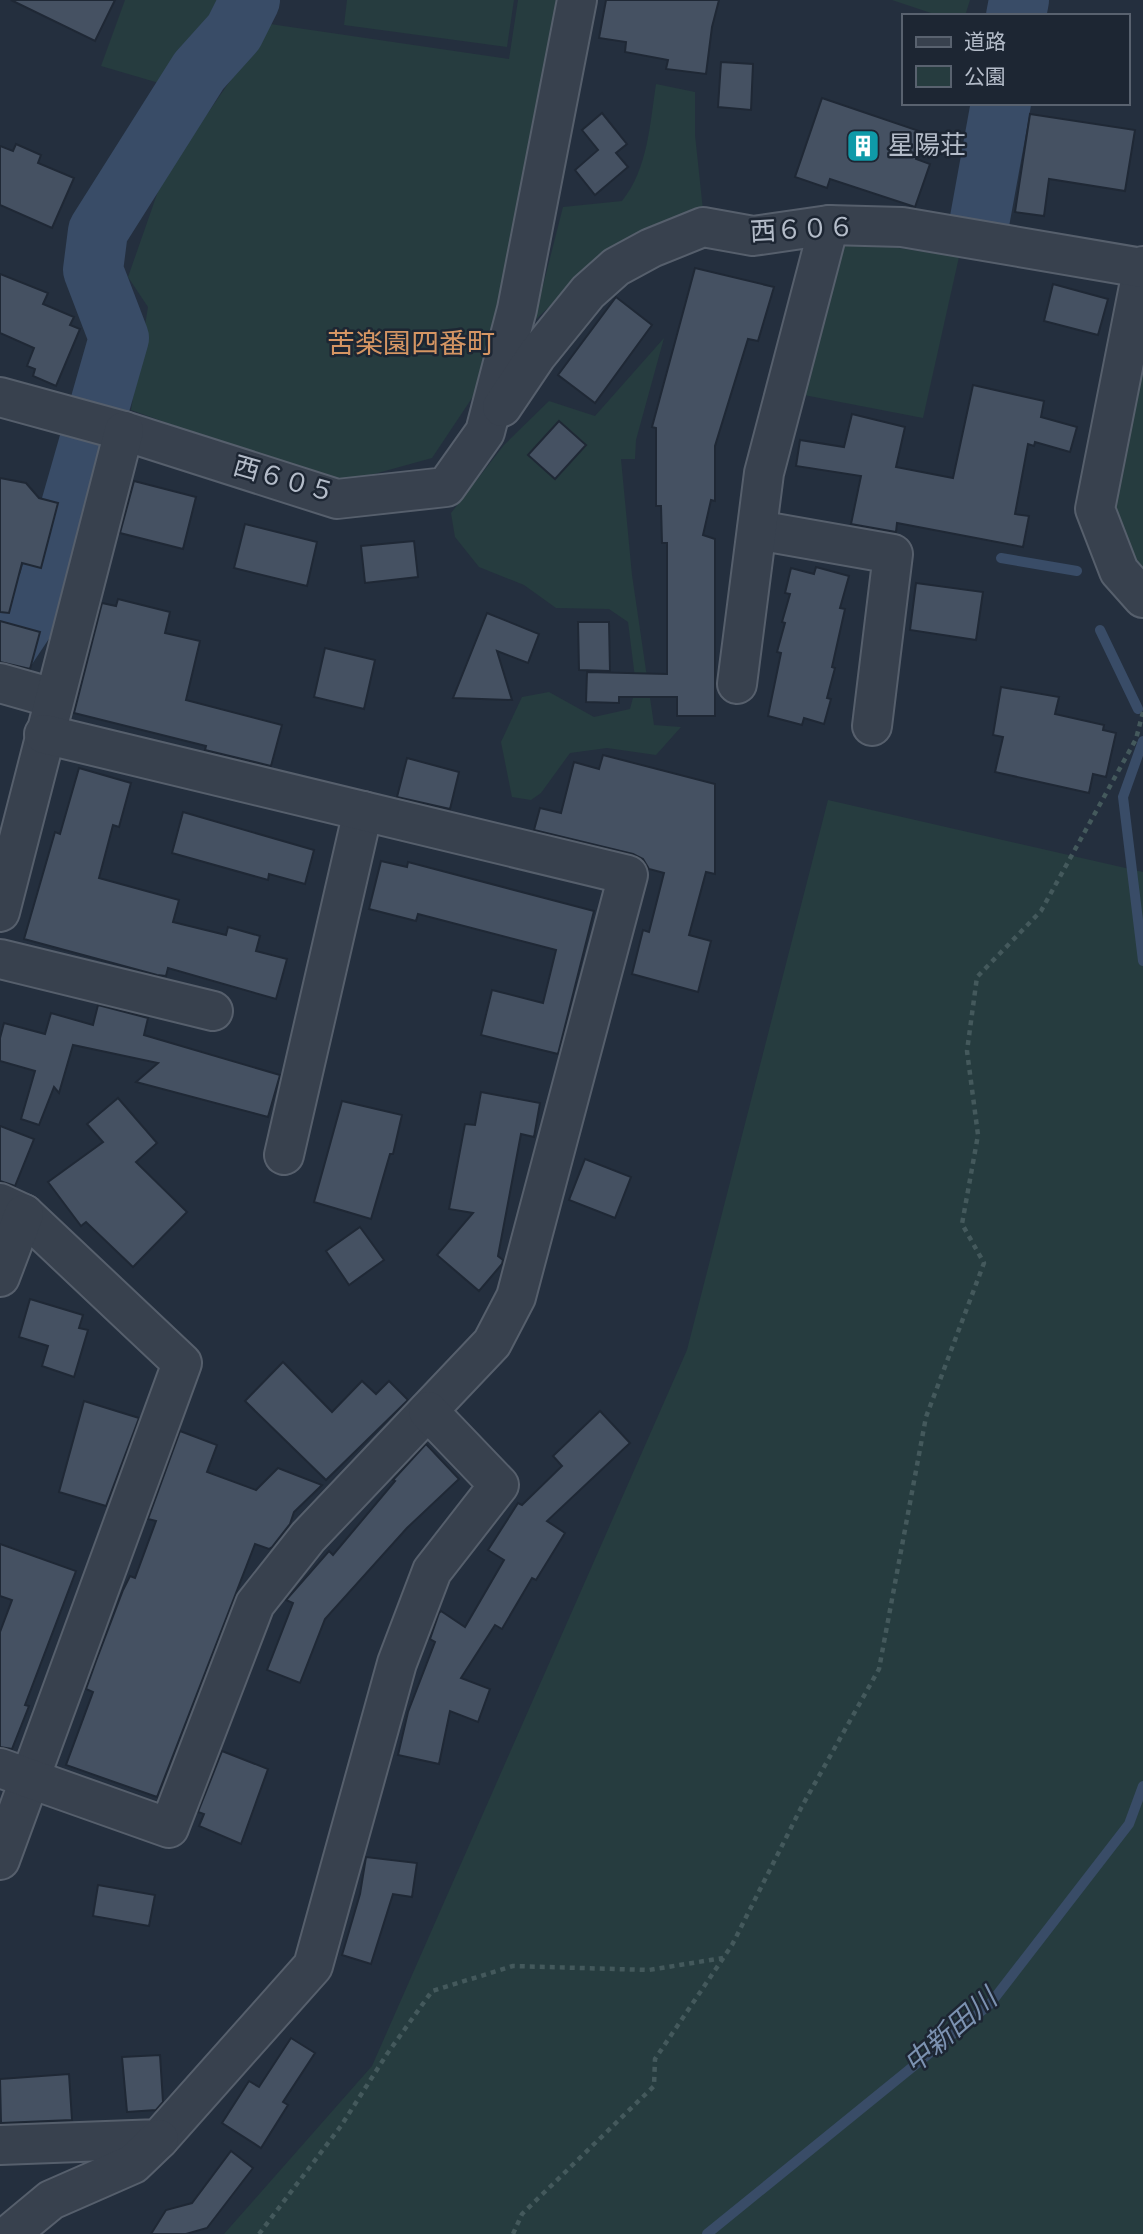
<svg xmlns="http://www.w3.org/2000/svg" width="1143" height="2234" font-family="'Alegreya Sans','Noto Sans JP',sans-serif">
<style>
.green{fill:#263c3f}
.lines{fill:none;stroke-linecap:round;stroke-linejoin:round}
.stream{stroke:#394c67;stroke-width:10}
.river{stroke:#394c67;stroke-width:60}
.building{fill:#455162;stroke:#1f2835;stroke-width:2}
.minor-casing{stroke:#565f6c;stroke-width:42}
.path{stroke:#44595c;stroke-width:4.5;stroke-dasharray:5 5;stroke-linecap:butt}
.minor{stroke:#38414e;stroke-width:38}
.labels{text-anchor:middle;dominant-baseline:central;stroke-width:5;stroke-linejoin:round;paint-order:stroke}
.poi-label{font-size:26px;fill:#b4bcc9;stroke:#1d2633;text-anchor:start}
.street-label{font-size:26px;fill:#b4bcc9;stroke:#1d2633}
.neighbourhood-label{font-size:28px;fill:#d59563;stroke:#1d2633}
.water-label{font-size:28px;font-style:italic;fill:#7c92b1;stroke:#1d2633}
</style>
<rect width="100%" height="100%" fill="#242f3e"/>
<g class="green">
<path d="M125,0H233L176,88L101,66Z"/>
<path d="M347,0H514L507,47L344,25Z"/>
<path d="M518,0H565L490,371L432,458L338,484L131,410L148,307L128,277L163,177L270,24L509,59Z"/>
<path d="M892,0H970L965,16H940Z"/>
<path d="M656,84L695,92V135L703,210L583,275L534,321L563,207L622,201C648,169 650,123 656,84Z"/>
<path d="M839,239L959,257L923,418L804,395Z"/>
<path d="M664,338L636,440L635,459H621L632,575L654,725L681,727L656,755L607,748L570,753L541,793L531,800L512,797L501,742L522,697L549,692L594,717L630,709L636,686L628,622L609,609L556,608L524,585L479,567L455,537L451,513L504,445L549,401L595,416Z"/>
<path d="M1143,346V576L1107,517Z"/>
<path d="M828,800L1143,872V2234H224L372,2066L687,1350Z"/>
</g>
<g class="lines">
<g class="stream">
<path d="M1001,558L1077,571"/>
<path d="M1100,630L1138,709"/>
<path d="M1143,741L1123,797L1143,961"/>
<path d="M707,2234L990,2004L1129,1824L1143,1786"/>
</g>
<g class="river">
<path d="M1016,16L1019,0"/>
<path d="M979,224L1001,103"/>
<path d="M0,658L48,586L119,338L93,270L98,231L199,71L234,32L250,0"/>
</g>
</g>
<g class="building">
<path d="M11,0H115L95,41Z"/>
<path d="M606,0H719L712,27L706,74L666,69L668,60L625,52L626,42L599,38Z"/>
<path d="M721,62L753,64L751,110L718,107Z"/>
<path d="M822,98L925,133L916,159L930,164L915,207L830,179L827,188L795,177Z"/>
<path d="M602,113L627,144L616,153L628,167L595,195L575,170L598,150L582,130Z"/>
<path d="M1030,114L1135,130L1125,191L1049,179L1044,216L1015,212Z"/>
<path d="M16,144L41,155L38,163L74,178L52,228L0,205V146L13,151Z"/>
<path d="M695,268L774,287L758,341L748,339L715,446V501L711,500L703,535L715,539V716H677V697H619V703L586,702L587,672L667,674V543H662L661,506H656V428L652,427Z"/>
<path d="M0,274L48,293L43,304L74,317L70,325L80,329L56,386L33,376L35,369L27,366L34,348L0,333Z"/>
<path d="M1053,284L1108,299L1098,335L1044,321Z"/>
<path d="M616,297L652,325L595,403L558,375Z"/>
<path d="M973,385L1044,401L1041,417L1077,427L1070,452L1035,442L1034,446L1028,444L1015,514L1029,516L1023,547L897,523L896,532L851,524L861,476L796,466L800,440L844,447L852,414L905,427L896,467L953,478Z"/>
<path d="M559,421L586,445L555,479L528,455Z"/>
<path d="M0,478L26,483L39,498L58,503L41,568L22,563L9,613L0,612Z"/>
<path d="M134,481L196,497L183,549L120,533Z"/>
<path d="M245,524L317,542L307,586L234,568Z"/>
<path d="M414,541L418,577L365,583L361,546Z"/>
<path d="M816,567L849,576L840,608L845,609L832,667L835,668L827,698L831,699L824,724L804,718L802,725L768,716L781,653L777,652L785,623L782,622L790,594L785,593L791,568L814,574Z"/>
<path d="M916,583L983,592L976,640L910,630Z"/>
<path d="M118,599L170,612L165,633L200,641L186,700L282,725L271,766L205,750L206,746L74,713L102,603L116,606Z"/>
<path d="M487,613L539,634L528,663L497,651L512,700L453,698Z"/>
<path d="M0,621L40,632L30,669L0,662Z"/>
<path d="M578,622H609L610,671L579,670Z"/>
<path d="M325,648L375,660L364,709L314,697Z"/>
<path d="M1001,687L1059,697L1055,714L1104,725L1103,730L1116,733L1106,777L1093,774L1089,793L995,772L1003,737L993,735Z"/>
<path d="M603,755L715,784V874L706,872L689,935L711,941L698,992L632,974L643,930L649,932L664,873L649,869L643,859L633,854L534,830L540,808L561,813L574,762L599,769Z"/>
<path d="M407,758L459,772L450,809L397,797Z"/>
<path d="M79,768L131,783L119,827L113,825L99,878L179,900L173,922L226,935L228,927L260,936L256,951L287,959L276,999L168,968L166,976L157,975L24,939L55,832L60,834Z"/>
<path d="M183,812L314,850L305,884L269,874L268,880L172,853Z"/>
<path d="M381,861L407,867L408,862L594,911L558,1054L481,1035L492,990L543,1003L556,950L418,914L416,921L369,909Z"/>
<path d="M98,1005L148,1018L144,1035L280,1075L268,1117L136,1082L158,1063L73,1045L59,1093L54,1087L39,1125L21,1119L35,1071L0,1061V1038L4,1023L45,1034L51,1013L93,1025Z"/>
<path d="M481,1092L540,1103L534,1137L521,1134L498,1256L503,1260L502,1264L479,1291L437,1255L473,1213L449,1209L465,1124L475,1125Z"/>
<path d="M118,1098L157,1143L136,1162L187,1212L133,1267L86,1222L81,1226L48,1182L103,1142L87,1124Z"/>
<path d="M342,1101L402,1115L393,1154H390L371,1219L314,1202Z"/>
<path d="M0,1126L34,1139L15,1186L0,1181Z"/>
<path d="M585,1159L631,1177L615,1218L569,1200Z"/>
<path d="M360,1227L384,1260L349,1285L326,1251Z"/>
<path d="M30,1299L83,1315L79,1328L88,1330L74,1377L42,1366L48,1346L19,1337Z"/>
<path d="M283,1362L332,1412L362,1381L376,1394L389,1381L408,1400L326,1480L245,1401Z"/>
<path d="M84,1401L139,1418L106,1506L59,1492Z"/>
<path d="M600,1411L630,1443L547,1521L565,1533L536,1580L532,1578L502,1629L495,1625L461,1678L490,1689L478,1722L450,1711L439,1764L398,1755L408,1712L435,1642L430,1639L439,1613L441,1611L465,1627L504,1560L488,1550L518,1503L522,1505L562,1466L553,1456Z"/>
<path d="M180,1431L217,1445L207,1472L256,1490L278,1468L322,1485L294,1512L290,1524L272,1547L269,1549L255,1544L157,1797L66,1765L93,1692L86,1689L96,1661L123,1590L130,1576L135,1578L156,1521L148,1519Z"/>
<path d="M426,1444L459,1479L407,1528L325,1619L300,1683L267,1670L293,1603L286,1600L329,1551L333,1555L395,1481L393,1480Z"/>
<path d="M0,1544L76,1571L25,1705L29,1706L12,1749L0,1747V1632L12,1600L0,1596Z"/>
<path d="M222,1751L268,1769L241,1844L199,1826L204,1814L198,1812Z"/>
<path d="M366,1857L417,1863L412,1897L393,1894L371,1964L342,1955L360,1894Z"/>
<path d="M98,1885L155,1895L149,1926L93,1916Z"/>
<path d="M291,2038L315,2053L283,2102L288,2105L261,2148L222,2123L249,2081L259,2087Z"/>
<path d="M160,2055L163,2102L156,2110L127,2112L122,2057Z"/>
<path d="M69,2074L72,2120L1,2123L0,2079Z"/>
<path d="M231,2151L253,2168L207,2228L186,2234H151L166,2210L192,2203Z"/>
</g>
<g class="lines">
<defs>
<g id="minor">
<path d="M1143,266L1095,509L1119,571L1143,598"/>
<path d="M0,397L124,431L337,499L446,487L485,432L517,309L577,0"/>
<path d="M502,407L537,355L588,292L616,267L651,248L703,227L753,236L829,225L902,227L1142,268"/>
<path d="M757,530L893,554L872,726"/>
<path d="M0,683L53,698"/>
<path d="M737,684L764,473L829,225"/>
<path d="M0,912L124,431"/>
<path d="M0,959L213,1011"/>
<path d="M284,1155L363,811"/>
<path d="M0,1203L24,1214L182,1363L0,1860"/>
<path d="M0,1277L24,1214"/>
<path d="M0,1768L169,1828L255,1604L308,1537L492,1343L516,1297L628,875L44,734"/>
<path d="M0,2145L159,2139L313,1966L397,1663L432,1571L499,1485L428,1411"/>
<path d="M10,2234L51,2200L133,2164L159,2139"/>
</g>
</defs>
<use href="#minor" class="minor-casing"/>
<g class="path">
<path d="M259,2234L341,2126L387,2054L432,1991L513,1966L649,1970L723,1958"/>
<path d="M513,2234L522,2214L654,2086L655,2059L732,1945L801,1808L879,1669L926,1417L984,1263L962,1224L978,1135L967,1051L977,977L1041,911L1136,739L1143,712"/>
</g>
<use href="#minor" class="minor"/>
</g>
<defs>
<symbol id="building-square" viewBox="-11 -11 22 22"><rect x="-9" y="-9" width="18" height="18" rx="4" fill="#0f9aa8" stroke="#1d2633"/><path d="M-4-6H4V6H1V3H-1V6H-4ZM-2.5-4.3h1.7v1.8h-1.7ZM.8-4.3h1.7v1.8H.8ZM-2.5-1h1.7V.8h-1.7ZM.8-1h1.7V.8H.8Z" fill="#fff"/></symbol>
</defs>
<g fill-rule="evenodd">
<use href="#building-square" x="844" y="127" width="38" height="38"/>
</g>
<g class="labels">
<g class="poi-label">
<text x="888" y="146">星陽荘</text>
</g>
<g class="street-label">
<text transform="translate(802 230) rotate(-3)">西６０６</text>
<text transform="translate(284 480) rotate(16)">西６０５</text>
</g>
<g class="neighbourhood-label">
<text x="411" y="345">苦楽園四番町</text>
</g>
<g class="water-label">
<text transform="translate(951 2032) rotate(-41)">中新田川</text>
</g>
</g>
<rect x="902" y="14" width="228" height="91" fill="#1d2633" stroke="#59626f" stroke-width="2"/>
<rect x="916" y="37" width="35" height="10" fill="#38414e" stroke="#59626f" stroke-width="2"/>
<text x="964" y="49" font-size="21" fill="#b4bcc9">道路</text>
<rect x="916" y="66" width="35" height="21" fill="#263c3f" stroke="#59626f" stroke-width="2"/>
<text x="964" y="84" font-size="21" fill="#b4bcc9">公園</text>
</svg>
